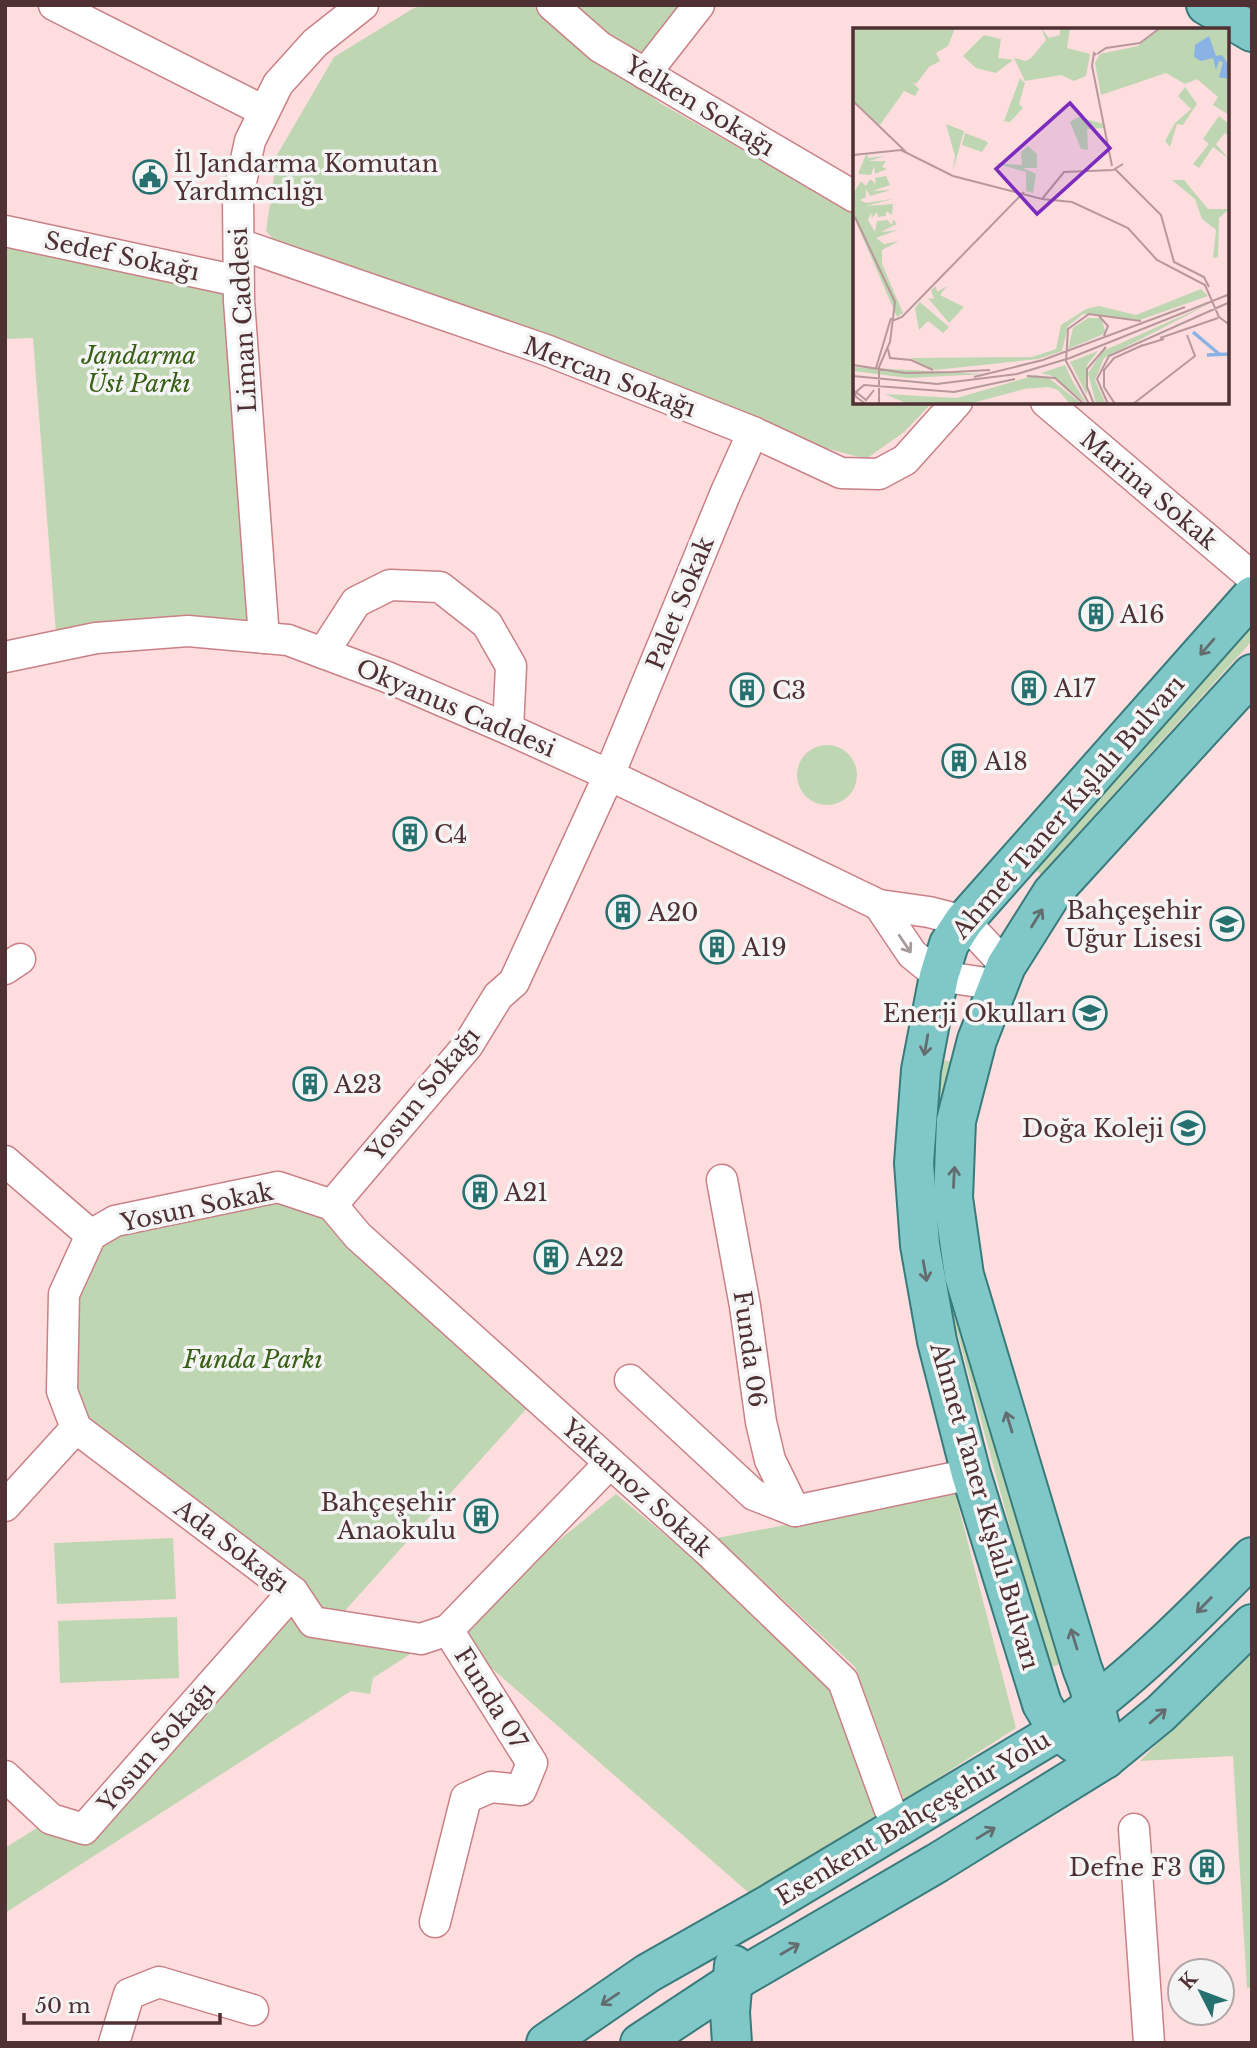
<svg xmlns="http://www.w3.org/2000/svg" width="1257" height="2048" font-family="'Libre Baskerville',serif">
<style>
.green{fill:#bfd6b2}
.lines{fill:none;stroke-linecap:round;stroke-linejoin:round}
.minor-casing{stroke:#c98086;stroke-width:33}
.major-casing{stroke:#387b7c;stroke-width:42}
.minor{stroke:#fff;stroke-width:30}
.major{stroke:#80c8c8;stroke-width:38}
.oneway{stroke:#636d6f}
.oneway2{stroke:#a79899}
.labels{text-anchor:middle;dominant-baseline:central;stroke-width:7;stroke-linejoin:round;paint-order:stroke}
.street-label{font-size:24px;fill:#4f3033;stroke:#f4f4f4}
.poi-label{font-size:24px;fill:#4f3033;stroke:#f4f4f4;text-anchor:start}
.park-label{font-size:24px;font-style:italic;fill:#376014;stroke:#f4f4f4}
.inset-river{fill:none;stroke:#8ab2e4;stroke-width:3.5}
.inset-road{fill:none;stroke:#b8989a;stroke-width:2}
.view{fill:#7b2cbf;fill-opacity:0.15;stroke:#7b2cbf;stroke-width:3.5}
.inset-edge{fill:none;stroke:#4f3033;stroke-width:3.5}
</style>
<rect width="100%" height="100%" fill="#fedddf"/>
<g class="green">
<path d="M426,5H534L660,103L854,213L855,402L932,403L904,432L866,459L788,438L658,379L485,313L283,250L266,231L277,155L334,57L414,8Z"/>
<path d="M552,5H699L645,74Z"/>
<path d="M5,231L238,281L264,638L57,647L33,338L5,339Z"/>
<path d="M1252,623V641L1041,874L1033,868Z"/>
<circle cx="827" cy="775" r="30"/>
<path d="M940,1060L955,1062L947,1106L1061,1664L1048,1668L942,1276L930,1160Z"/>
<path d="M316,1198L536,1398L333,1624L448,1630L616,1494L688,1554L836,1696L875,1816L749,1893L448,1630L373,1678L370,1694L351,1691L5,1913V1848L51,1819L84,1829L293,1592L76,1428L64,1294L115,1221Z"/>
<path d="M955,1493L1016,1728L904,1800L855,1667L717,1538Z"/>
<path d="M173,1538L176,1599L57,1604L54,1543Z"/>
<path d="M177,1617L179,1678L60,1683L58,1621Z"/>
<path d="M1252,1648V1987L1247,1988L1233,1756L1140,1761Z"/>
</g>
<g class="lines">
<defs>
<g id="minor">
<path d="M54,5L264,111"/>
<path d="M552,5L600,47L855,197"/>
<path d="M645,74L699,5"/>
<path d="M5,231L238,281"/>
<path d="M239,244L546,350L753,432L841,473L879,474L905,460L957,402"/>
<path d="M1046,402L1252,577"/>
<path d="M264,638L239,301L238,196L250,141L278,84L315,43L363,5"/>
<path d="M323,653L356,602L390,585L440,587L487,624L511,666L508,729"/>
<path d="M5,657L96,638L188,631L288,640L387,677L508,729L609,775L879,905L929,912L964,921L1006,966"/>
<path d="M879,905L912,954L939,976L999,985"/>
<path d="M5,969L20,959"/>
<path d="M5,1161L91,1235"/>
<path d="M722,1180L745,1306L761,1422L770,1460L795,1511"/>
<path d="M332,1205L468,1045L498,996L514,982L609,775L726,492L753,432"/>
<path d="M91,1235L115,1221L278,1187L332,1205L358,1236L707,1550L843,1681L889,1808"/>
<path d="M91,1235L64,1294L62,1391L76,1428L293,1592L313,1622L421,1639L448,1630L609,1464"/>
<path d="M630,1380L754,1495L795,1511L971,1474"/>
<path d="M5,1506L76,1428"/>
<path d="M5,1776L51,1819L84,1829L293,1592"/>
<path d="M1134,1829L1149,2043"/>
<path d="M435,1922L466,1798L491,1787L521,1790L532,1763L448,1630"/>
<path d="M114,2043L129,1994L159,1982L253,2010"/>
</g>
<g id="major">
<path d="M1206,5L1252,32"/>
<path d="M1105,1759C1073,1745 1059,1735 1042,1704L971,1474L937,1341L920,1245L914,1163L921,1070L939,976L949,944L964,921L1252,596"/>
<path d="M1105,1759C1102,1726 1094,1698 1082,1668L964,1275L953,1198L956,1121L977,1040L1006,966L1052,893L1252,674"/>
<path d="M546,2043L648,1973L768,1905L1058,1731C1130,1681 1191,1619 1252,1557"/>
<path d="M640,2043L731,1983L937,1863L1105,1759L1161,1713L1252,1624"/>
<path d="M732,2043L730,2012L734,1965"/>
</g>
</defs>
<use href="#minor" class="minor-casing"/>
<use href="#major" class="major-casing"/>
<use href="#minor" class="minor"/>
<use href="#major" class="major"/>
</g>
<defs><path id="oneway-shaft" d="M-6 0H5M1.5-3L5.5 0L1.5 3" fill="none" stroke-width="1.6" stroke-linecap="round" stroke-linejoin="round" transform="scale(1.75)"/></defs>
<g class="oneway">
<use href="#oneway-shaft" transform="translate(1207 647) rotate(131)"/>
<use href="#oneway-shaft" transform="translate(1037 918) rotate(-58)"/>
<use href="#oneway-shaft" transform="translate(926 1045) rotate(100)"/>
<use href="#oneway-shaft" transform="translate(954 1177) rotate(-87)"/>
<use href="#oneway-shaft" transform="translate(925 1271) rotate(80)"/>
<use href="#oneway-shaft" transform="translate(1009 1422) rotate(-107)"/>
<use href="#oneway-shaft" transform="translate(1204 1605) rotate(134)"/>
<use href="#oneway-shaft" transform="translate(1074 1639) rotate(-107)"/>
<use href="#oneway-shaft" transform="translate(1158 1716) rotate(-41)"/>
<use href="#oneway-shaft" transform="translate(986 1833) rotate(-31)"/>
<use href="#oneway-shaft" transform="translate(790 1949) rotate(-30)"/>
<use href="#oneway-shaft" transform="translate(610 1999) rotate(146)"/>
</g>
<use class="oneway2" href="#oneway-shaft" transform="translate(905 944) rotate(56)"/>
<defs>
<symbol id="civic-ring" viewBox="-11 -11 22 22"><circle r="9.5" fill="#f4f4f4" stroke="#267170" stroke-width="1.5"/><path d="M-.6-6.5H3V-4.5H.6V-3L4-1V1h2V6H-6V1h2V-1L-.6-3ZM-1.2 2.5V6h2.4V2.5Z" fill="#267170"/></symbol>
<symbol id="building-ring" viewBox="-11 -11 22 22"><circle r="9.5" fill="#f4f4f4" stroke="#267170" stroke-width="1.5"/><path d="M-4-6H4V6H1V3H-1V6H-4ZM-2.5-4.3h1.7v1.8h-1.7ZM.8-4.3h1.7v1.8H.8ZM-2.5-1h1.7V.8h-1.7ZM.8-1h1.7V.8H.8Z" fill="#267170"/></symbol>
<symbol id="school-ring" viewBox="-11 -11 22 22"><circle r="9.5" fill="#f4f4f4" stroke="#267170" stroke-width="1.5"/><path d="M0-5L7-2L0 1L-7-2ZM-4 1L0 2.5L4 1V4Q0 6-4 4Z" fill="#267170"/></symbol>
</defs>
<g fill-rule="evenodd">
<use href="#civic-ring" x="131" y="158" width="38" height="38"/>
<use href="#building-ring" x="1077" y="595" width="38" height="38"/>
<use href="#building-ring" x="1010" y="669" width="38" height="38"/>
<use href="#building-ring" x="728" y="671" width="38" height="38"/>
<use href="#building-ring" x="940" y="742" width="38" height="38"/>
<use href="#building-ring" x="391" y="815" width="38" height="38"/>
<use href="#building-ring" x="604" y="893" width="38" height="38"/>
<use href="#school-ring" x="1208" y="905" width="38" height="38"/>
<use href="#building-ring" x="698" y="928" width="38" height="38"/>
<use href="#school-ring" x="1071" y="994" width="38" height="38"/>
<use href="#building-ring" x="291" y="1065" width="38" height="38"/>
<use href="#school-ring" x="1169" y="1109" width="38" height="38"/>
<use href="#building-ring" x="461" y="1173" width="38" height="38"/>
<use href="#building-ring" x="532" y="1238" width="38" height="38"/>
<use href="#building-ring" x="462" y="1497" width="38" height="38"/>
<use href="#building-ring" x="1188" y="1848" width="38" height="38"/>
</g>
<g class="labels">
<g class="street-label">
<text transform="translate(700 106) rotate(31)">Yelken Sokağı</text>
<text transform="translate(122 256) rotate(12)">Sedef Sokağı</text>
<text transform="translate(243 320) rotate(-93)">Liman Caddesi</text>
<text transform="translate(610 377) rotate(21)">Mercan Sokağı</text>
<text transform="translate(1149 490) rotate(40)">Marina Sokak</text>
<text transform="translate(680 603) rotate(-68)">Palet Sokak</text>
<text transform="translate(456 708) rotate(23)">Okyanus Caddesi</text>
<text transform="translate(1068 807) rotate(-49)">Ahmet Taner Kışlalı Bulvarı</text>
<text transform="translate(423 1094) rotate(-51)">Yosun Sokağı</text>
<text transform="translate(197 1207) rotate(-12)">Yosun Sokak</text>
<text transform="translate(750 1349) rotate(82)">Funda 06</text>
<text transform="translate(637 1488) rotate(42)">Yakamoz Sokak</text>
<text transform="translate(985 1506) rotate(74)">Ahmet Taner Kışlalı Bulvarı</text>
<text transform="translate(232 1546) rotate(37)">Ada Sokağı</text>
<text transform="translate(491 1698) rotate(58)">Funda 07</text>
<text transform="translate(156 1747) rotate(-49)">Yosun Sokağı</text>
<text transform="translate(913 1818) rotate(-31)">Esenkent Bahçeşehir Yolu</text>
</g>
<g class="poi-label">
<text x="174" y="163">İl Jandarma Komutan<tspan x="174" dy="28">Yardımcılığı</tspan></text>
<text x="1120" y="614">A16</text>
<text x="1054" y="688">A17</text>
<text x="772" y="690">C3</text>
<text x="984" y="761">A18</text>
<text x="434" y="834">C4</text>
<text x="1202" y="910" text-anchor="end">Bahçeşehir<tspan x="1202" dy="28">Uğur Lisesi</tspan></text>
<text x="648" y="912">A20</text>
<text x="742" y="947">A19</text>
<text x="1066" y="1013" text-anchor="end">Enerji Okulları</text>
<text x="334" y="1084">A23</text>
<text x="1164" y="1128" text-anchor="end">Doğa Koleji</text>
<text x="504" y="1192">A21</text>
<text x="576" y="1257">A22</text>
<text x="456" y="1502" text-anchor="end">Bahçeşehir<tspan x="456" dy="28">Anaokulu</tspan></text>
<text x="1182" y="1867" text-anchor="end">Defne F3</text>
</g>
<g class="park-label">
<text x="139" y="355">Jandarma<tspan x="139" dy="28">Üst Parkı</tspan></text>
<text x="253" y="1359">Funda Parkı</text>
</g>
</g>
<g transform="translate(853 28)">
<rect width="376" height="376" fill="#fedddf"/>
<path d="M0,0H102L95,18L83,25L87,33L76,39L63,56L59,54L66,61L62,68L51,63L27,97L0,73ZM188,0L196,10L207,7V0H217L214,20L237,26L233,48L221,53L208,47L172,53L161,30L173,33L179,29L193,12ZM308,0H376V87L360,77L365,69L344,51L332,56L313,45L248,67L242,35L247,26L285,18ZM131,7L148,11L145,30L160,32L143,45L123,40L110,28ZM167,50L172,55L166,76L170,80L157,94L151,93ZM332,59L344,76L330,97L324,96L317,119L312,113L322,95L338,81L325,68ZM366,88L376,96V108L372,105L363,116L376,131L360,119L346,140L340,136L356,116L350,111ZM225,89L251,96V100L234,101L235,122L228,121L217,94ZM93,96L111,103L100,143L102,128ZM112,105L133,113L135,115L129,124L109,117ZM175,118L184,126V140H170L183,146L180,165L173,163V144L141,135L169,137L168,124ZM13,126L16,130L32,128L16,133H33L29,139L34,141L22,146L21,138L18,147L5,146ZM33,148L37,157L19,163L38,162L17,168L13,161V169L7,172L13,175L40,171L13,178L40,176L39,187L33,183V188L25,189L24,184L19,190L18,185L15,192L22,204L24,193L34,192L39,197L40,191L44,196L28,204L45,202L23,210L31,216L46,213L29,222V236L50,285L44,289L3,194L0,166L8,153L13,158L17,151L23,156L22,150ZM319,152H331L355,181H376L366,190L365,229L360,230L363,202L349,191L342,171ZM83,258L84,264L94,258L87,267L111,279L96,295L75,270L81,271L78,262ZM348,261L355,268L287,292L230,286L215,298L209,323L185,331L82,342L57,330L179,329L203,321L208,297L233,281L246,278L283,287ZM67,274L96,299L90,305L75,293L66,302L62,280ZM358,275L251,330L242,352L253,376H243L235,345L250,323ZM235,290H248L253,305L215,321L220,300ZM245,323L234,337V367L217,334ZM212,337L220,354L234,376L199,348L188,345ZM0,339L132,346L55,350L0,343ZM183,347L196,350L229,376H217L205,362L195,359L171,361L116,376H55L32,366L104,370Z" fill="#bfd6b2"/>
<path d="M356,8L363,28L369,27L376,37L374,51L366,49L370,34L366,33L363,42L360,30L348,33L341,29L342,17Z" fill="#8ab2e4"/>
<path class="inset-river" d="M340,304L366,326M354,327L377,326"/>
<path class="inset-road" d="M244,26L253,20L287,15L307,0M243,27L241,25L239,38L259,138M0,73L53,124M0,127L48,122L100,148L189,171L219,174L275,200L304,232L352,257L366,289L377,297M262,141L308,187L321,234L351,249L356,259M0,169V191M189,171L211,144L260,142L270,136M2,189L42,274L37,314L26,339V376M246,288L255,298L251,308M39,293L49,289L171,164M307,310L365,290M288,318L311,311M35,321L37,330L58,332L80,342M0,337L52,345L100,344M23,340L38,290M100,344L137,342M0,348L84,356L164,346L217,330L377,266M174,348L202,350L231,376M121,349L190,332L332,279M0,358L3,369L13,376M21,362L13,372L3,364L11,357L101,364L162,351M236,376L213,333L215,301L236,286L288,293M241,376L234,359V341L253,319M255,376L244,351L256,328L377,274M262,376L251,359V342L261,330L290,317M280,376L342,328L334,307"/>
<path class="view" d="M217,75L257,120L184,186L143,141Z"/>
<rect width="376" height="376" class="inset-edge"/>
</g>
<rect width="1257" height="2048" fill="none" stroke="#4f3033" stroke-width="14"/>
<g transform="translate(1201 1992) rotate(312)"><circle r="33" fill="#f4f4f4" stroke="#b2a6a7" stroke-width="2"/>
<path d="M0-5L12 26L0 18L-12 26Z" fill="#267170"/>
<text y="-10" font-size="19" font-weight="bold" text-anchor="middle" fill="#4f3033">K</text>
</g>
<path d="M24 2013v10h196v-10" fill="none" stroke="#4f3033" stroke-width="3.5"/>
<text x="35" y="2013" font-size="21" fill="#4f3033" stroke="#f4f4f4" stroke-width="5" paint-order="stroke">50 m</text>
</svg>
